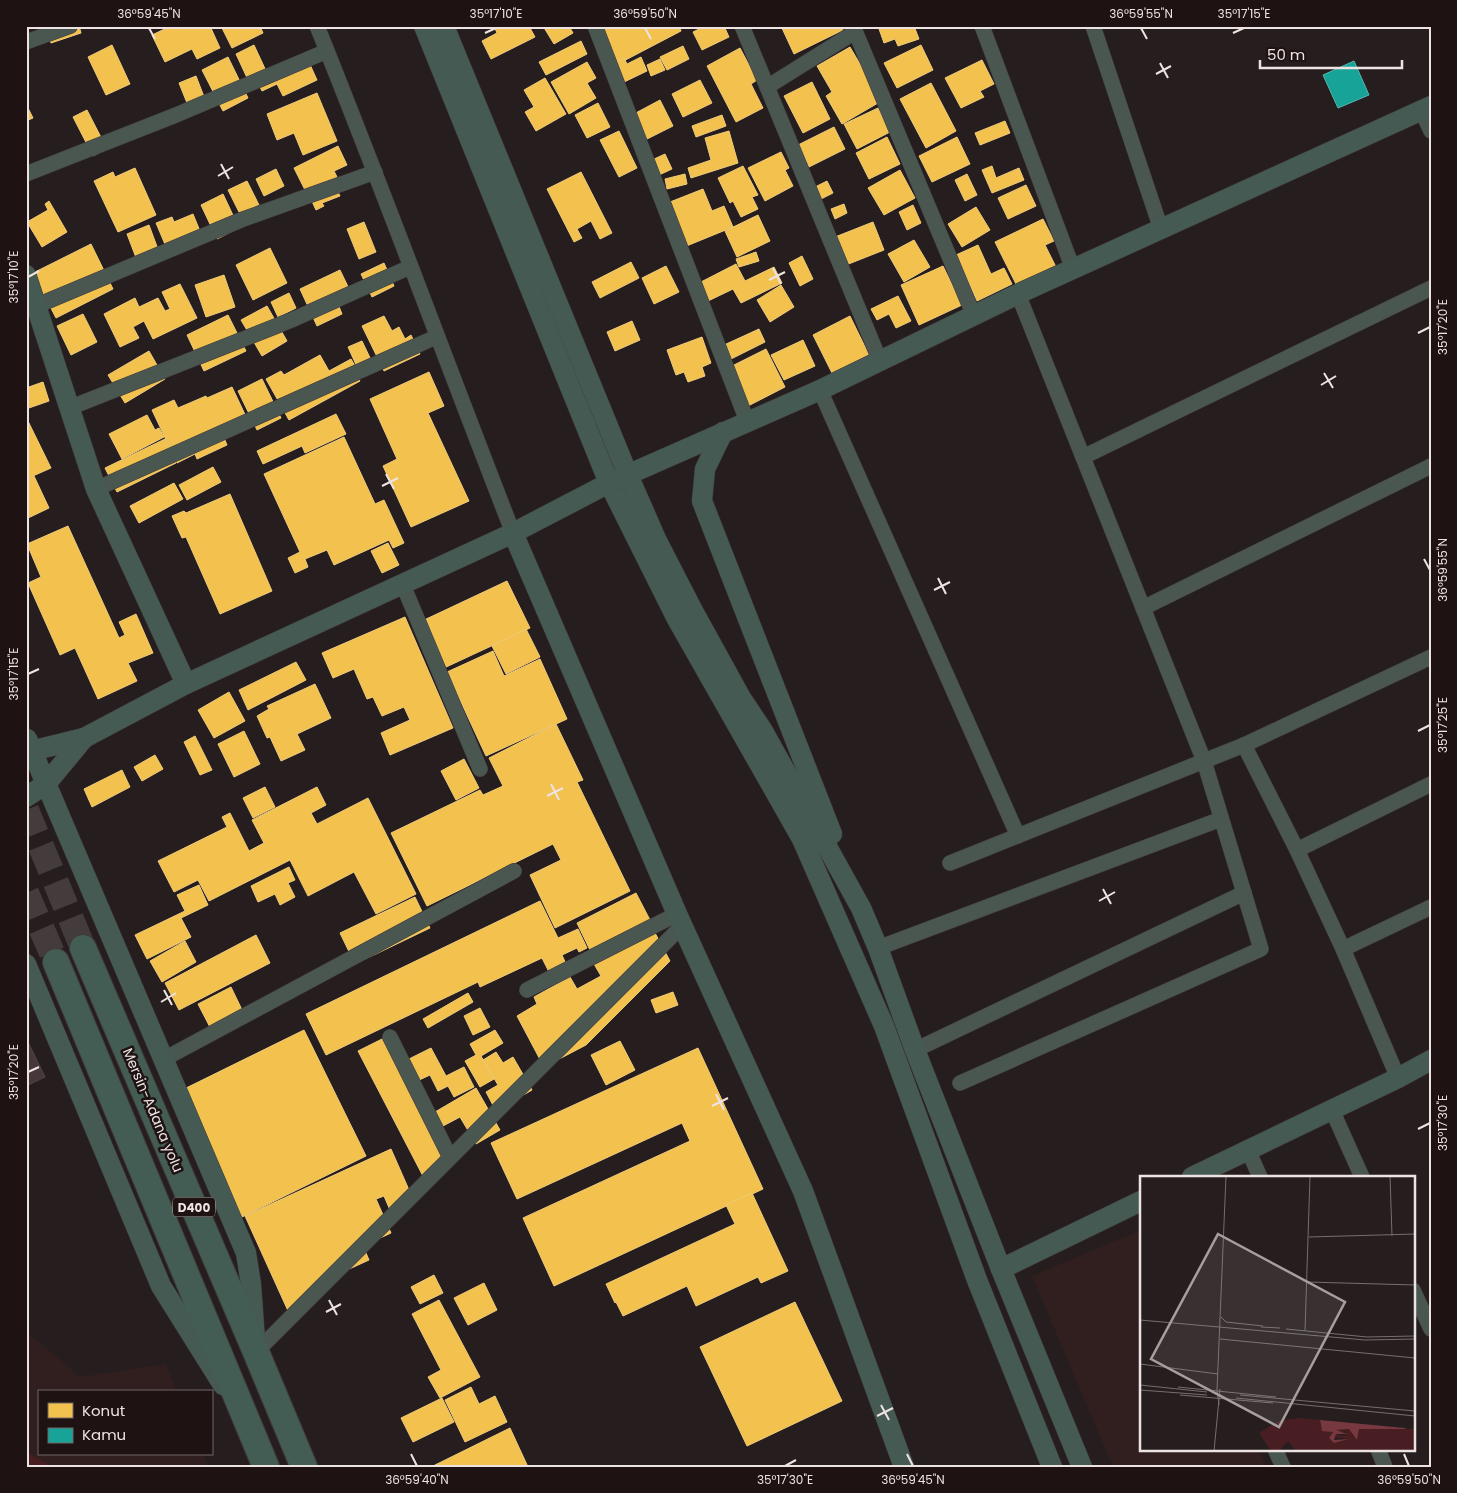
<svg xmlns="http://www.w3.org/2000/svg" width="1457" height="1493" font-family="Poppins,sans-serif">
<style>
.built{fill:#311f20}
.green{fill:#481e22}
.homes{fill:#f2c14e;stroke:#f0cb7b}
.public{fill:#17a398;stroke:#57b6ae}
.building{fill:#483739;stroke:#4e4848}
.lines{fill:none;stroke-linecap:round;stroke-linejoin:round}
.highway-tunnel{stroke:#443c3c;stroke-width:26;stroke-dasharray:26 13;stroke-linecap:butt}
.street-casing{stroke:#413a3a;stroke-width:16}
.secondary-casing{stroke:#413a3a;stroke-width:21}
.highway-casing{stroke:#413a3a;stroke-width:28}
.street{stroke:#4a5751;stroke-width:15}
.secondary{stroke:#455a52;stroke-width:20}
.highway{stroke:#445d54;stroke-width:26}
.ticks{fill:none;stroke:#ede3e3;stroke-width:2}
.labels{text-anchor:middle;dominant-baseline:central;stroke-width:5;stroke-linejoin:round;paint-order:stroke}
.shield{fill:#1f1212;stroke:#afa4a4;stroke-width:1}
.shield-label{font-size:12px;font-weight:bold;fill:#ede3e3}
.street-label{font-size:14px;fill:#ede3e3;stroke:#1f1212}
.inset-road{fill:none;stroke:#766d6d;stroke-width:1}
.view{fill:#a79e9e;fill-opacity:0.15;stroke:#a79e9e;stroke-width:2.5}
.inset-edge{fill:none;stroke:#ede3e3;stroke-width:2.5}
.neatline{fill:none;stroke:#ede3e3;stroke-width:2}
.ticks-label{font-size:12px;text-anchor:middle;fill:#ede3e3}
</style>
<rect width="100%" height="100%" fill="#261e1e"/>
<g class="built">
<path d="M1141,1230V1449H1259L1267,1467H1113L1032,1276Z"/>
<path d="M26,1331L80,1377L166,1364L177,1392H39V1454H203L209,1467H26Z"/>
</g>
<path class="green" d="M26,1452L53,1467H26Z"/>
<g class="homes">
<path d="M45,26H79L81,33L51,43Z"/>
<path d="M171,26H210L220,48L197,59L192,49L165,62L152,35Z"/>
<path d="M221,26H260L263,33L232,48Z"/>
<path d="M494,26H529L535,37L491,59L482,41L497,33Z"/>
<path d="M543,26H569L573,33L554,44Z"/>
<path d="M594,26H679L681,31L614,66Z"/>
<path d="M705,26H724L729,37L702,50L693,32Z"/>
<path d="M781,26H841L843,30L794,54Z"/>
<path d="M878,26H914L919,39L898,46L895,39L884,43Z"/>
<path d="M581,41L587,54L546,75L539,62Z"/>
<path d="M112,45L130,84L106,95L88,57Z"/>
<path d="M254,45L267,73L249,82L236,54Z"/>
<path d="M921,45L933,70L897,88L884,63Z"/>
<path d="M683,46L689,59L667,70L660,57Z"/>
<path d="M850,47L876,91L873,93L878,103L842,124L826,96L832,92L817,66Z"/>
<path d="M740,48L757,80L751,84L763,108L736,122L707,66Z"/>
<path d="M228,57L248,98L223,111L202,70Z"/>
<path d="M641,57L647,71L622,83L613,64L624,58L627,64Z"/>
<path d="M307,58L317,80L283,96L277,84L262,91L257,81Z"/>
<path d="M660,59L665,70L651,76L647,65Z"/>
<path d="M982,60L994,84L980,91L984,97L961,108L945,78Z"/>
<path d="M587,62L596,78L587,83L596,98L569,114L551,82Z"/>
<path d="M196,76L208,107L191,113L179,83Z"/>
<path d="M545,78L566,114L536,131L525,112L534,107L524,90Z"/>
<path d="M700,80L712,103L683,117L672,94Z"/>
<path d="M812,82L830,119L803,133L784,96Z"/>
<path d="M931,83L956,131L926,148L900,99Z"/>
<path d="M317,93L337,141L303,155L294,133L277,140L267,114Z"/>
<path d="M660,100L673,126L645,140L632,115Z"/>
<path d="M598,103L610,127L587,138L575,115Z"/>
<path d="M26,104L33,118L26,121Z"/>
<path d="M878,108L890,132L857,149L844,124Z"/>
<path d="M87,110L107,149L93,156L73,117Z"/>
<path d="M722,115L726,126L696,137L692,126Z"/>
<path d="M1005,121L1010,133L980,145L975,133Z"/>
<path d="M834,127L845,149L809,167L798,145Z"/>
<path d="M619,131L637,168L619,177L600,140Z"/>
<path d="M729,131L738,163L691,178L688,168L711,160L705,138Z"/>
<path d="M887,137L900,164L869,179L856,153Z"/>
<path d="M957,137L970,164L932,182L919,156Z"/>
<path d="M338,146L347,165L334,171L338,179L307,194L294,168Z"/>
<path d="M781,152L789,168L785,170L793,186L765,201L748,168Z"/>
<path d="M665,154L672,169L659,175L652,160Z"/>
<path d="M743,166L758,195L752,197L758,209L741,217L733,201L730,203L718,178Z"/>
<path d="M992,166L996,178L1019,168L1024,180L992,193L982,170Z"/>
<path d="M135,168L156,215L118,232L94,181L113,172L115,177Z"/>
<path d="M276,169L284,186L264,196L256,179Z"/>
<path d="M900,170L915,198L884,215L868,188Z"/>
<path d="M581,172L612,233L600,239L591,221L577,229L582,238L574,242L547,189Z"/>
<path d="M685,174L687,184L667,189L665,179Z"/>
<path d="M967,174L977,195L965,201L955,180Z"/>
<path d="M247,181L259,205L240,214L228,190Z"/>
<path d="M827,181L833,193L819,200L813,188Z"/>
<path d="M1026,185L1036,206L1008,219L998,198Z"/>
<path d="M335,186L340,196L322,203L324,206L316,210L310,197Z"/>
<path d="M703,189L712,211L724,206L733,227L684,247L670,202Z"/>
<path d="M223,194L239,228L217,239L201,205Z"/>
<path d="M49,201L67,232L42,247L27,222L48,210L45,204Z"/>
<path d="M844,204L847,213L835,219L831,209Z"/>
<path d="M913,205L921,223L907,230L899,212Z"/>
<path d="M976,207L990,230L962,247L948,224Z"/>
<path d="M193,214L204,241L167,249L156,223L172,217L174,222Z"/>
<path d="M758,215L770,241L737,257L725,231Z"/>
<path d="M1043,219L1054,241L1045,245L1056,267L1017,286L995,242Z"/>
<path d="M364,222L376,252L359,259L347,229Z"/>
<path d="M873,222L884,250L846,265L835,237Z"/>
<path d="M149,225L162,260L140,268L127,234Z"/>
<path d="M914,240L930,267L904,282L888,254Z"/>
<path d="M91,244L113,289L56,318L33,273Z"/>
<path d="M978,245L991,274L1004,268L1012,284L977,301L956,255Z"/>
<path d="M270,248L287,283L253,300L236,265Z"/>
<path d="M756,252L759,261L739,267L736,259Z"/>
<path d="M802,256L813,279L800,286L789,263Z"/>
<path d="M631,262L639,278L600,298L592,282Z"/>
<path d="M384,263L394,286L372,297L361,274Z"/>
<path d="M736,264L745,281L774,267L782,283L741,303L733,289L708,301L699,283Z"/>
<path d="M666,266L679,292L654,304L642,278Z"/>
<path d="M943,266L962,305L919,325L901,285Z"/>
<path d="M340,270L353,297L338,304L342,314L317,326L300,289Z"/>
<path d="M224,275L235,307L206,317L195,285Z"/>
<path d="M180,284L197,318L153,339L144,321L133,327L139,338L120,347L104,314L135,298L139,307L158,298L165,311L170,309L162,292Z"/>
<path d="M781,285L794,307L770,322L757,300Z"/>
<path d="M289,293L296,308L278,317L271,302Z"/>
<path d="M898,296L911,321L896,328L889,314L877,320L871,309Z"/>
<path d="M267,306L287,341L262,356L241,320Z"/>
<path d="M83,314L97,342L71,355L57,326Z"/>
<path d="M228,315L246,351L204,371L187,335Z"/>
<path d="M384,316L392,331L399,327L405,339L411,335L420,354L384,371L362,326Z"/>
<path d="M850,316L869,355L832,373L813,335Z"/>
<path d="M632,321L640,340L615,351L607,332Z"/>
<path d="M759,329L765,342L731,359L724,345Z"/>
<path d="M702,337L711,363L702,367L705,376L688,382L684,372L676,375L667,350Z"/>
<path d="M803,340L815,366L784,380L771,355Z"/>
<path d="M362,341L372,362L358,369L348,347Z"/>
<path d="M766,349L785,387L748,406L728,368Z"/>
<path d="M149,351L165,379L125,403L108,375Z"/>
<path d="M320,355L329,371L351,359L358,371L355,373L360,381L289,420L266,379L281,371L284,375Z"/>
<path d="M429,372L444,406L428,413L469,501L411,527L383,466L397,459L370,399Z"/>
<path d="M262,379L281,418L257,430L238,391Z"/>
<path d="M43,382L49,401L26,409V388Z"/>
<path d="M232,387L250,425L224,438L227,445L197,459L195,454L177,463L152,410L174,400L178,408L206,396L207,398Z"/>
<path d="M336,414L346,434L305,453L302,446L263,464L257,451Z"/>
<path d="M147,415L155,430L159,428L164,437L122,459L109,434Z"/>
<path d="M26,417L51,468L26,479Z"/>
<path d="M344,437L375,504L384,500L404,543L393,548L389,540L334,565L327,550L305,559L308,567L295,573L288,558L300,552L264,474Z"/>
<path d="M165,439L176,463L117,492L105,468Z"/>
<path d="M213,467L221,482L187,500L179,485Z"/>
<path d="M34,476L49,508L26,519V480Z"/>
<path d="M174,483L183,499L139,523L130,506Z"/>
<path d="M230,494L272,591L220,614L186,537L182,538L172,516L184,511L186,513Z"/>
<path d="M68,526L119,638L125,635L119,622L136,614L153,653L128,663L137,681L98,699L75,648L60,655L28,583L41,577L27,544Z"/>
<path d="M388,543L399,565L382,573L371,551Z"/>
<path d="M507,581L530,628L444,668L422,621Z"/>
<path d="M405,617L453,728L390,755L381,733L410,720L404,707L382,716L373,697L367,699L354,669L333,678L322,653Z"/>
<path d="M526,629L540,657L506,674L492,646Z"/>
<path d="M493,651L504,676L540,659L567,719L486,756L447,672Z"/>
<path d="M296,662L306,680L248,710L239,690Z"/>
<path d="M315,684L331,718L297,734L305,750L281,761L270,737L267,738L257,716L269,709L267,706Z"/>
<path d="M229,692L245,721L214,738L198,710Z"/>
<path d="M556,724L583,780L577,782L630,891L555,928L530,875L561,860L553,844L427,906L391,833L480,790L483,795L503,786L489,758Z"/>
<path d="M244,731L260,764L234,777L218,744Z"/>
<path d="M195,736L212,770L200,775L184,742Z"/>
<path d="M155,755L163,769L142,781L134,767Z"/>
<path d="M464,759L479,788L456,800L441,771Z"/>
<path d="M122,770L130,787L92,807L84,789Z"/>
<path d="M265,787L275,807L253,818L243,798Z"/>
<path d="M317,787L326,805L311,813L317,824L368,798L416,894L376,914L354,872L308,896L290,860L209,901L198,880L174,892L158,861L227,827L222,817L230,813L249,851L264,843L252,820Z"/>
<path d="M289,867L295,880L288,883L295,897L280,905L275,894L258,902L251,886Z"/>
<path d="M199,885L208,905L181,918L191,937L147,959L135,935L185,911L177,895Z"/>
<path d="M636,893L650,920L590,950L577,923Z"/>
<path d="M415,897L430,928L355,964L340,933Z"/>
<path d="M540,901L558,938L578,929L587,948L579,952L577,948L562,955L566,964L549,972L542,958L480,987L478,982L326,1055L306,1014Z"/>
<path d="M654,931L670,961L586,1045L544,1067L517,1016L537,1004L534,997L570,977L577,989L601,976L594,964Z"/>
<path d="M256,935L270,963L179,1010L165,983Z"/>
<path d="M185,941L196,962L162,982L150,961Z"/>
<path d="M231,987L245,1016L213,1033L198,1004Z"/>
<path d="M673,992L678,1005L656,1013L651,1000Z"/>
<path d="M468,993L473,1002L428,1028L423,1019Z"/>
<path d="M480,1008L490,1027L473,1035L464,1016Z"/>
<path d="M304,1030L366,1156L242,1217L180,1091Z"/>
<path d="M495,1030L503,1043L481,1056L494,1079L480,1087L465,1061L476,1055L470,1044Z"/>
<path d="M384,1038L451,1166L425,1180L358,1051Z"/>
<path d="M620,1041L635,1070L606,1085L591,1055Z"/>
<path d="M431,1048L446,1076L464,1067L474,1087L454,1097L448,1086L438,1091L430,1075L417,1081L407,1060Z"/>
<path d="M698,1048L763,1189L554,1286L523,1218L690,1141L682,1123L517,1199L491,1143Z"/>
<path d="M496,1052L503,1063L513,1057L532,1090L496,1111L486,1092L498,1085L483,1060Z"/>
<path d="M476,1088L500,1130L476,1144L460,1117L443,1126L435,1112Z"/>
<path d="M391,1149L413,1199L390,1210L384,1196L376,1199L391,1233L363,1246L369,1260L312,1286L289,1313L245,1216Z"/>
<path d="M752,1193L788,1271L761,1283L758,1277L696,1306L687,1286L623,1316L616,1302L615,1303L606,1284L735,1224L726,1205Z"/>
<path d="M434,1275L443,1293L420,1304L411,1287Z"/>
<path d="M484,1283L497,1310L468,1325L454,1298Z"/>
<path d="M439,1300L480,1377L440,1398L428,1377L441,1370L412,1314Z"/>
<path d="M795,1302L842,1401L747,1446L700,1347Z"/>
<path d="M471,1387L479,1404L495,1396L507,1422L465,1442L445,1400Z"/>
<path d="M442,1398L454,1422L413,1442L401,1418Z"/>
<path d="M510,1428L528,1467H431Z"/>
</g>
<path class="public" d="M1354,61L1369,95L1338,108L1323,75Z"/>
<path class="building" d="M26,1038L45,1077L26,1086Z"/>
<g class="lines">
<g class="highway-tunnel">
<path d="M26,810L83,948"/>
<path d="M26,893L56,962"/>
</g>
<defs>
<g id="street">
<path d="M317,26C385,194 447,364 513,533"/>
<path d="M595,26L747,421"/>
<path d="M742,26L880,361"/>
<path d="M853,26L974,316"/>
<path d="M982,26L1073,269"/>
<path d="M1093,26L1161,229"/>
<path d="M26,42L70,26"/>
<path d="M767,87L855,32"/>
<path d="M1421,110L1431,131"/>
<path d="M26,174L176,115L327,51"/>
<path d="M36,306L241,220L375,172"/>
<path d="M820,390L1018,836"/>
<path d="M69,408L294,319L410,267"/>
<path d="M1083,457L1431,288"/>
<path d="M96,489L436,337"/>
<path d="M403,585L480,769"/>
<path d="M1143,608L1431,466"/>
<path d="M1244,745L1297,850L1343,949L1398,1078"/>
<path d="M1297,850L1431,784"/>
<path d="M950,863L1244,745L1431,657"/>
<path d="M878,948L1221,819"/>
<path d="M1343,949L1431,907"/>
<path d="M527,990L677,914"/>
<path d="M390,1037L450,1157"/>
<path d="M915,1050L1244,893"/>
<path d="M164,1059L514,871"/>
<path d="M960,1083L1261,949L1204,761L1018,294"/>
<path d="M1332,1110L1362,1177"/>
<path d="M1248,1150L1260,1177"/>
<path d="M1413,1290L1431,1329"/>
<path d="M256,1352L682,926"/>
<path d="M1275,1449L1283,1467"/>
<path d="M1378,1449L1385,1467"/>
</g>
<g id="secondary">
<path d="M424,26L609,483L677,619L802,839L884,1026L977,1280L1052,1467"/>
<path d="M444,26L628,475L656,539L692,609L741,698L763,731L861,908L878,948L915,1050L1001,1269L1082,1467"/>
<path d="M26,275L96,489L186,684"/>
<path d="M723,432L705,469L702,501L832,834"/>
<path d="M513,533L677,914L803,1191L904,1467"/>
<path d="M27,739L246,1253L251,1284L255,1340"/>
<path d="M26,754L31,751L84,738L186,684L513,533L609,483L820,390L1018,294L1431,106"/>
<path d="M26,797L46,784L84,738"/>
<path d="M26,964L161,1286L223,1385"/>
<path d="M1192,1177L1398,1078L1431,1060"/>
<path d="M1001,1269L1141,1201"/>
</g>
<g id="highway">
<path d="M83,948L256,1352L304,1467"/>
<path d="M56,962L266,1467"/>
</g>
</defs>
<use href="#street" class="street-casing"/>
<use href="#secondary" class="secondary-casing"/>
<use href="#highway" class="highway-casing"/>
<use href="#street" class="street"/>
<use href="#secondary" class="secondary"/>
<use href="#highway" class="highway"/>
</g>
<path class="ticks" d="M149,28L155,39M645,28L651,39M1141,28L1147,39M485,33L496,28M1233,33L1244,28M1160,63L1168,78M1156,74L1171,66M221,164L229,179M218,176L233,167M773,268L781,284M28,277L39,271M769,280L785,272M1418,333L1430,327M1324,373L1333,388M1321,385L1336,376M386,474L394,489M382,486L398,478M1424,559L1430,570M938,578L946,594M934,590L950,582M28,674L39,669M1418,731L1430,725M551,784L559,800M547,796L563,788M1103,889L1111,904M1099,901L1115,892M164,990L172,1005M161,1002L176,993M28,1072L39,1067M716,1094L724,1110M712,1106L728,1098M1418,1129L1430,1123M329,1300L337,1315M326,1312L341,1304M881,1405L889,1420M877,1416L893,1408M411,1454L417,1466M907,1454L913,1466M1404,1454L1409,1466M785,1466L796,1460"/>
<g class="labels">
<rect class="shield" x="173" y="1197.5" width="42" height="19" rx="4"/>
<g class="shield-label">
<text x="194" y="1207">D400</text>
</g>
<g class="street-label">
<text transform="translate(153 1110) rotate(67)">Mersin-Adana yolu</text>
</g>
</g>
<g transform="translate(1140 1176)">
<rect width="275" height="275" fill="#261e1e"/>
<path d="M161,242L180,244L181,252L193,255L189,262L194,267L209,263L193,261L196,258L205,260L206,255L196,257V254L209,253L217,264L219,253H275V275H156L148,265L139,275H131L119,257L141,244Z" fill="#481e22"/>
<path d="M180,244L265,252L266,253H219L217,264L209,253L196,254L207,258H196L194,264L209,263L194,267L189,262L193,256L182,255Z" fill="#77393f"/>
<path class="inset-road" d="M250,0L252,60M169,61L275,58M167,106L275,109M81,141L86,146L123,150M0,144L225,164L275,163M121,151L140,152M146,153L227,161L275,160M165,155L170,0M80,163L275,182M0,188L78,198M0,209L67,216M38,211L136,221M0,214L67,219M40,219L133,227M100,219L275,235M96,222L275,240M79,229L77,214L86,0M74,275L80,213"/>
<path class="view" d="M78,58L205,126L139,251L11,183Z"/>
<rect width="275" height="275" class="inset-edge"/>
</g>
<rect width="1457" height="1493" fill="none" stroke="#1f1212" stroke-width="55"/>
<rect x="38" y="1390" width="175" height="65" fill="#1f1212" stroke="#716666"/>
<rect x="48" y="1403" width="25" height="15" fill="#f2c14e" stroke="#716666"/>
<text x="82" y="1416" font-size="15" fill="#ede3e3">Konut</text>
<rect x="48" y="1428" width="25" height="15" fill="#17a398" stroke="#716666"/>
<text x="82" y="1440" font-size="15" fill="#ede3e3">Kamu</text>
<path d="M1260 60v8h142v-8" fill="none" stroke="#ede3e3" stroke-width="2.5"/>
<text x="1267" y="60" font-size="15" fill="#ede3e3" stroke="#1f1212" stroke-width="4" paint-order="stroke">50 m</text>
<rect x="28" y="28" width="1402" height="1438" class="neatline"/>
<g class="ticks-label">
<text x="149" y="18">36°59'45"N</text>
<text x="496" y="18">35°17'10"E</text>
<text x="645" y="18">36°59'50"N</text>
<text x="1141" y="18">36°59'55"N</text>
<text x="1244" y="18">35°17'15"E</text>
<text transform="translate(14 277) rotate(-90)" y="4">35°17'10"E</text>
<text transform="translate(1443 327) rotate(-90)" y="4">35°17'20"E</text>
<text transform="translate(1443 570) rotate(-90)" y="4">36°59'55"N</text>
<text transform="translate(14 674) rotate(-90)" y="4">35°17'15"E</text>
<text transform="translate(1443 725) rotate(-90)" y="4">35°17'25"E</text>
<text transform="translate(14 1072) rotate(-90)" y="4">35°17'20"E</text>
<text transform="translate(1443 1123) rotate(-90)" y="4">35°17'30"E</text>
<text x="417" y="1484">36°59'40"N</text>
<text x="785" y="1484">35°17'30"E</text>
<text x="913" y="1484">36°59'45"N</text>
<text x="1409" y="1484">36°59'50"N</text>
</g>
</svg>
